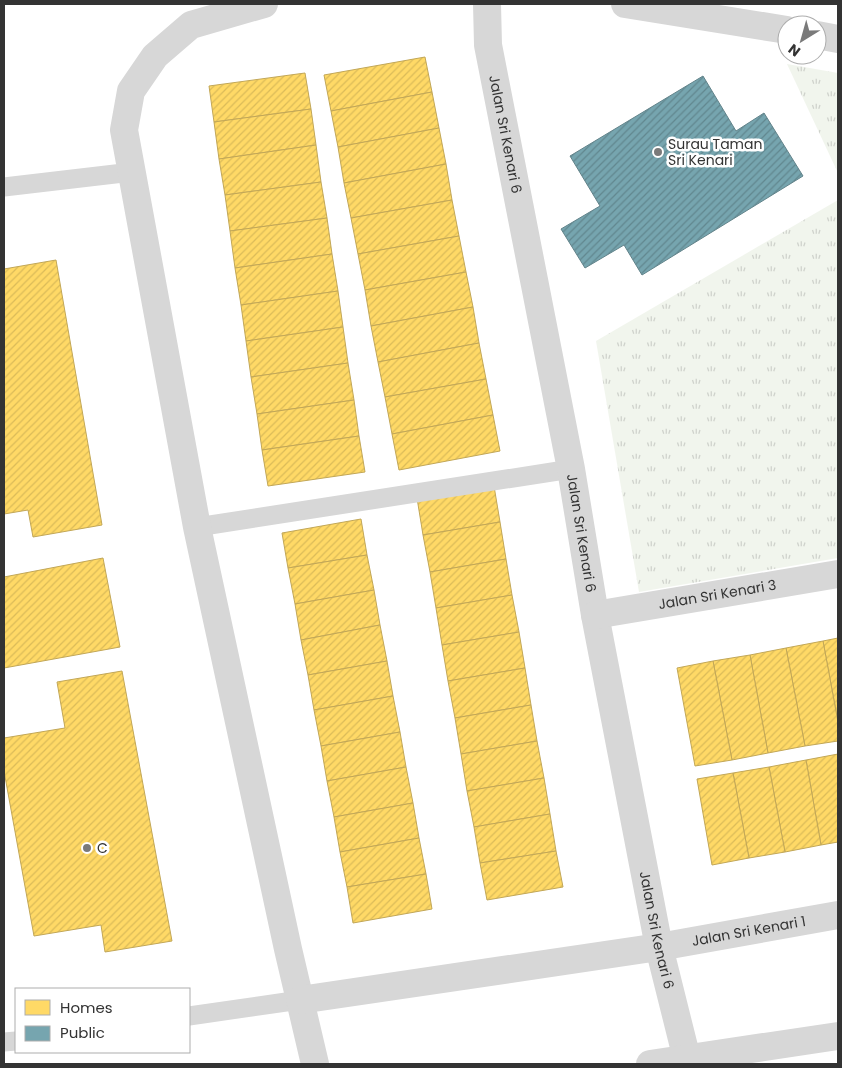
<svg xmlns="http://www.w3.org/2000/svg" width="842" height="1068" font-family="Poppins,sans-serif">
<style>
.grass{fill:url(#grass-tufts)}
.homes{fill:url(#homes-hatch);stroke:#c2a757}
.public{fill:url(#public-hatch);stroke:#62838a}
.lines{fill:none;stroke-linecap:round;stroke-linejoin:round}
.lane{stroke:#d7d7d7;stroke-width:19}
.street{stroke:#d7d7d7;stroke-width:28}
.poi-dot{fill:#7a7a7a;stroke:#fff;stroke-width:2}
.labels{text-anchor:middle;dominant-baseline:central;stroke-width:5;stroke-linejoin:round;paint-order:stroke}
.street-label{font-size:14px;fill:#333;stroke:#fff}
.poi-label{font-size:14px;fill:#333;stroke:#fff;text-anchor:start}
</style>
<defs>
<pattern id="grass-tufts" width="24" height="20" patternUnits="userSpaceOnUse" patternTransform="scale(1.25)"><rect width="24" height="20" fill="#f1f5ed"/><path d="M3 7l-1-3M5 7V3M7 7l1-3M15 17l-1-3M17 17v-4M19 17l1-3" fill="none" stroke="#cfd2cc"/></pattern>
<pattern id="homes-hatch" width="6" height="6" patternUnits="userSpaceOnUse" patternTransform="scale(1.25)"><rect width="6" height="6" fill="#ffd966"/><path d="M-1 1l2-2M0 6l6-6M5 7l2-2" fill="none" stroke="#dbbb59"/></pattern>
<pattern id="public-hatch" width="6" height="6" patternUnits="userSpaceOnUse" patternTransform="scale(1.25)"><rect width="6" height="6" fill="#76a5af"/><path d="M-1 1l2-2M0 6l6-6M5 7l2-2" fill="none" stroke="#61878f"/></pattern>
</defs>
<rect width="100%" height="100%" fill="#fff"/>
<g class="grass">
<path d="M787,64L838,73V173Z"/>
<path d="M838,200V558L639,592L596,341Z"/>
</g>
<g class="homes">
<path d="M425,57L432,92L331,111L324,75Z"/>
<path d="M305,73L311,109L214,122L209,86Z"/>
<path d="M432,92L439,128L338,147L331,111Z"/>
<path d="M311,109L316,145L219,159L214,122Z"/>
<path d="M439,128L446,164L344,183L338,147Z"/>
<path d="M316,145L321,182L225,195L219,159Z"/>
<path d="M446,164L452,200L351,218L344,183Z"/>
<path d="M321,182L327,218L230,231L225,195Z"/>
<path d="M452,200L459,236L358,254L351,218Z"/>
<path d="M327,218L332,254L235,268L230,231Z"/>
<path d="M459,236L466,272L365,290L358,254Z"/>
<path d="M332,254L338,291L241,305L235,268Z"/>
<path d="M56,260L102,525L33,537L28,510L4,514V269Z"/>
<path d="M466,272L473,307L371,326L365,290Z"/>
<path d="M338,291L343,327L246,341L241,305Z"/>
<path d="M473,307L479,343L378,362L371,326Z"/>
<path d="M343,327L348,363L251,377L246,341Z"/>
<path d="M479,343L486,379L385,397L378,362Z"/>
<path d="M348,363L354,400L257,414L251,377Z"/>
<path d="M486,379L493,415L392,434L385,397Z"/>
<path d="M354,400L359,436L262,450L257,414Z"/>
<path d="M493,415L500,451L399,470L392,434Z"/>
<path d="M359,436L365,472L268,486L262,450Z"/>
<path d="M494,486L500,522L423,535L417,498Z"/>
<path d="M361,519L367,555L288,568L282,533Z"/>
<path d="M500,522L506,559L430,572L423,535Z"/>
<path d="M367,555L374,590L295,604L288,568Z"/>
<path d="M103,558L120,647L4,668V577Z"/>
<path d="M506,559L512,595L436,608L430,572Z"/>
<path d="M374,590L380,625L301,640L295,604Z"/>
<path d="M512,595L519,632L442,645L436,608Z"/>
<path d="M380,625L387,661L308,675L301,640Z"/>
<path d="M519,632L525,668L448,681L442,645Z"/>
<path d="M838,638V722L823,641Z"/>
<path d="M823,641L838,722V741L805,746L786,648Z"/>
<path d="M786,648L805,746L768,753L750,655Z"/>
<path d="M750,655L768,753L732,760L713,661Z"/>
<path d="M387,661L393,696L314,710L308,675Z"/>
<path d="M713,661L732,760L695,766L677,668Z"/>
<path d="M525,668L531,705L455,718L448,681Z"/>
<path d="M122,671L172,941L105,952L101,925L34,936L4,771V738L65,728L57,682Z"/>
<path d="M393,696L400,732L321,746L314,710Z"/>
<path d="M531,705L537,741L461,754L455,718Z"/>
<path d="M400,732L406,767L327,781L321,746Z"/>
<path d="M537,741L544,778L467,791L461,754Z"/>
<path d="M838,754V842L821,845L806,760Z"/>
<path d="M806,760L821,845L785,852L769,767Z"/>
<path d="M406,767L413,803L334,817L327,781Z"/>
<path d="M769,767L785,852L749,858L733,773Z"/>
<path d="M733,773L749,858L712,865L697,779Z"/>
<path d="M544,778L550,814L474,827L467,791Z"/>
<path d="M413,803L419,838L340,852L334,817Z"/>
<path d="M550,814L556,851L480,863L474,827Z"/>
<path d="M419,838L426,874L347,887L340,852Z"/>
<path d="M556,851L563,887L487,900L480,863Z"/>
<path d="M426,874L432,909L353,923L347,887Z"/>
</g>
<path class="public" d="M703,76L736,131L764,113L803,176L642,275L624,245L585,268L561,229L600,206L570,156Z"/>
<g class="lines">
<g class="lane">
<path d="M4,187L132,172"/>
<path d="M197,527L571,469"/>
<path d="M189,1016L300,1000"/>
<path d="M4,1042L16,1041"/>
</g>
<g class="street">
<path d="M264,4L191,25L155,56L131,91L124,130L197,527L288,949L315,1064"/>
<path id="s1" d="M487,4L488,45L571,469L595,615L659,947L687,1059L691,1064"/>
<path d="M625,4L787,30"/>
<path d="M817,35L838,39"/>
<path id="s2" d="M595,615L838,574"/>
<path id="s3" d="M300,1000L659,947L838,915"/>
<path d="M650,1064L838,1036"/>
</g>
</g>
<g class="poi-dot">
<circle cx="658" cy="152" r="5"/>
<circle cx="87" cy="848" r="5"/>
</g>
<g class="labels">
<g class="street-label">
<text stroke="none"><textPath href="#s1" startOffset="132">Jalan Sri Kenari 6</textPath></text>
<text stroke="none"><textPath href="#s1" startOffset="538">Jalan Sri Kenari 6</textPath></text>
<text stroke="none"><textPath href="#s2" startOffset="124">Jalan Sri Kenari 3</textPath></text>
<text stroke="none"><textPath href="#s1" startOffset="942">Jalan Sri Kenari 6</textPath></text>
<text stroke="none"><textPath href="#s3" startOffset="454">Jalan Sri Kenari 1</textPath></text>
</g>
<g class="poi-label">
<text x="668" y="144">Surau Taman<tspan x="668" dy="16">Sri Kenari</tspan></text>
<text x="97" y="848">C</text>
</g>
</g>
<rect width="842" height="1068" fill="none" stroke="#333333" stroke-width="10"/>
<rect x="15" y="988" width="175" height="65" fill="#ffffff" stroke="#adadad"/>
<rect x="25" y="1000" width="25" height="15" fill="#ffd966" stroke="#adadad"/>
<text x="60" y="1013" font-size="15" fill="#333333">Homes</text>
<rect x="25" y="1026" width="25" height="15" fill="#76a5af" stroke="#adadad"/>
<text x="60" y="1038" font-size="15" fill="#333333">Public</text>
<g transform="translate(802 40) rotate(217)"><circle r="24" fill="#ffffff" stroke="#adadad"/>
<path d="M0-4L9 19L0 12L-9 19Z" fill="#7a7a7a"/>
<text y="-8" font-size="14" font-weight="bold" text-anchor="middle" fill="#333333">N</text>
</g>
</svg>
